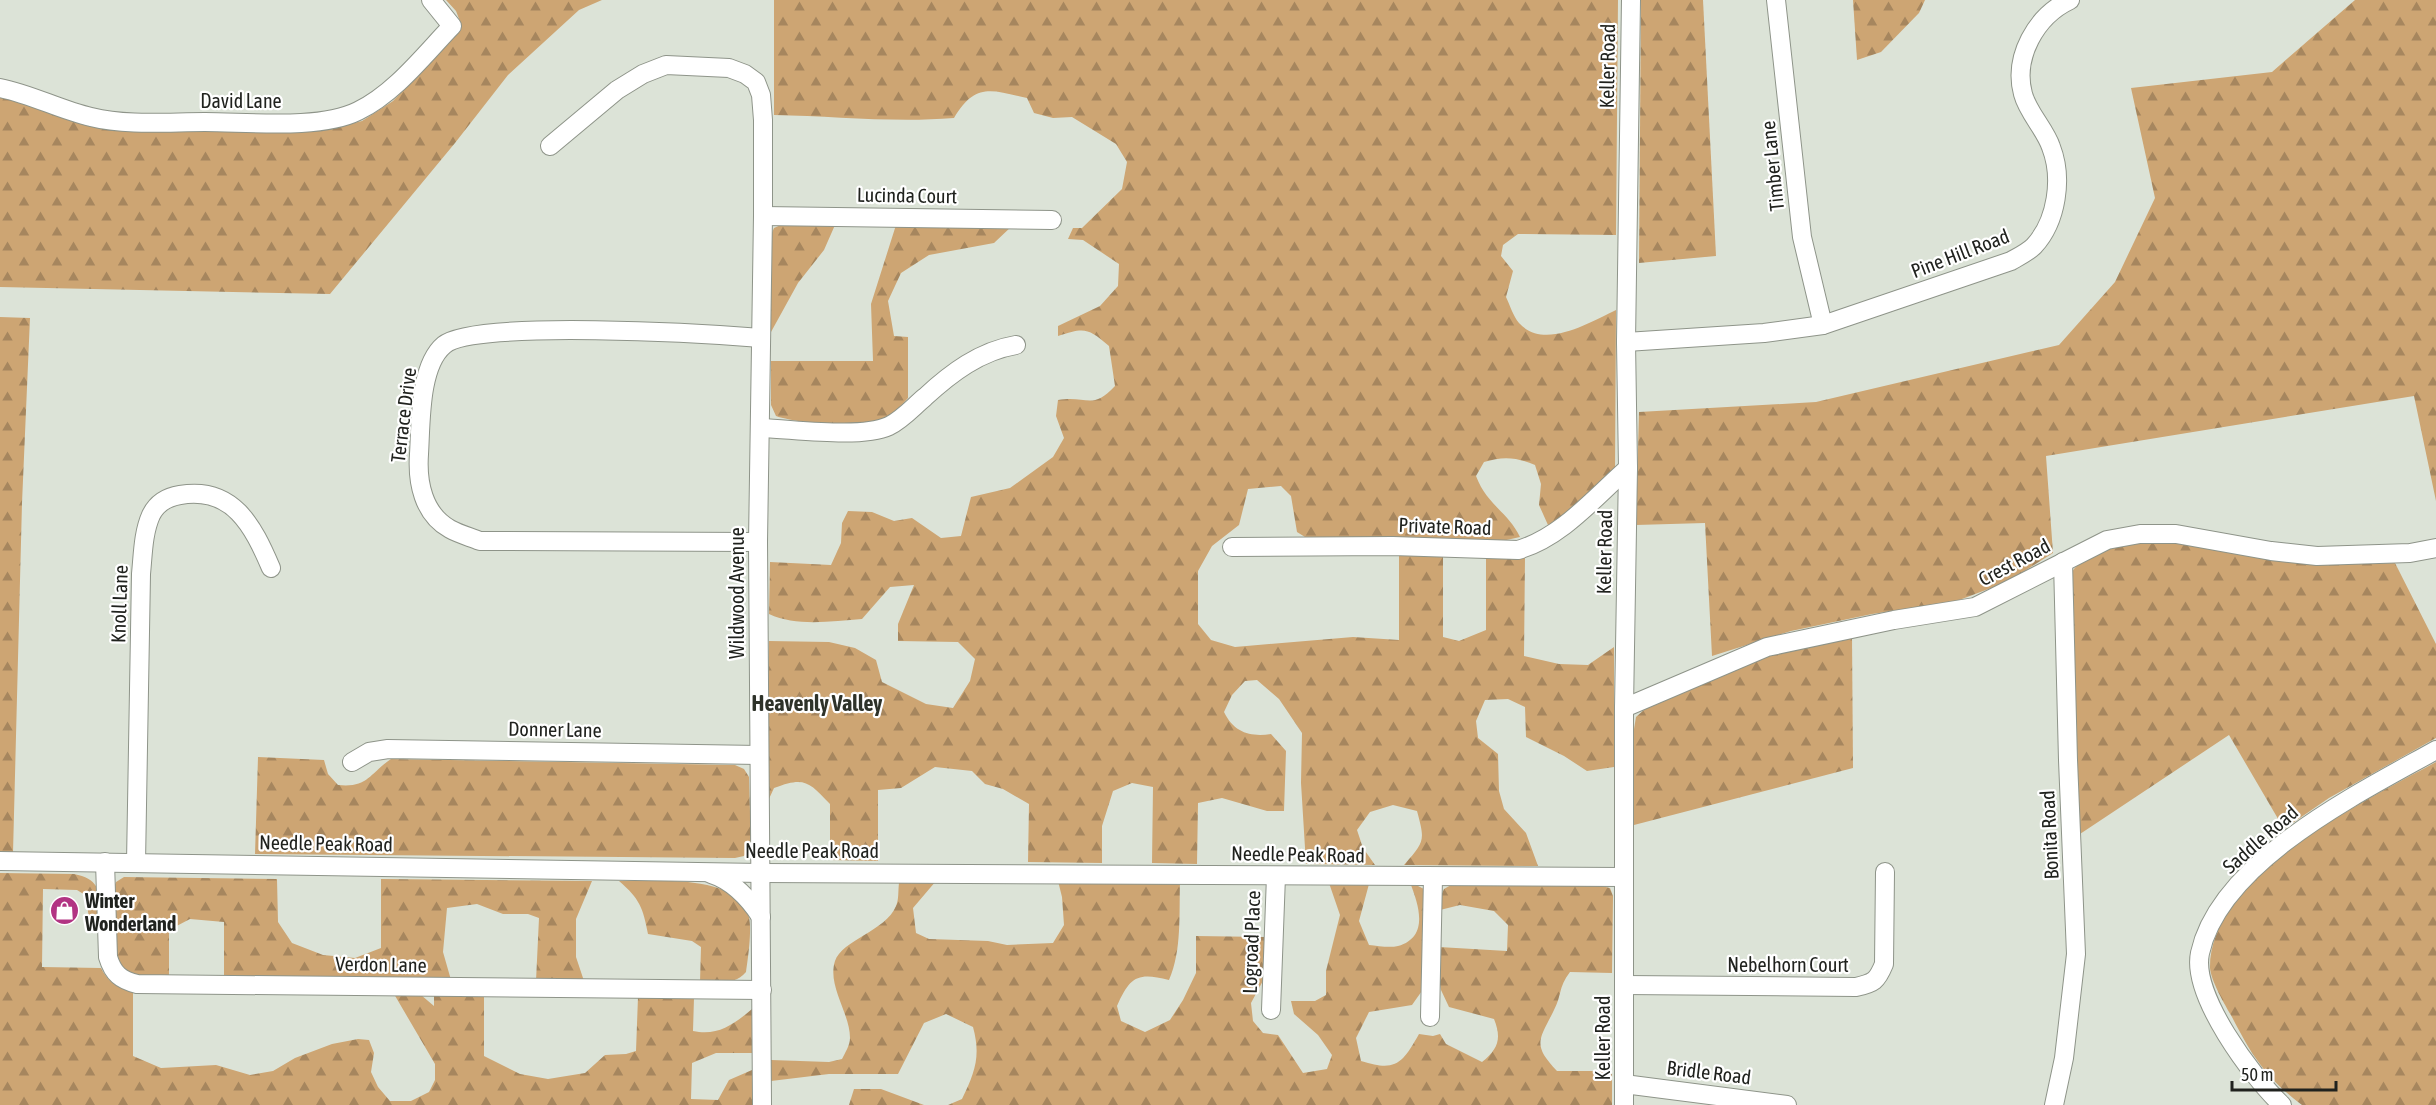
<svg xmlns="http://www.w3.org/2000/svg" width="2436" height="1105" font-family="'Asap Condensed',sans-serif">
<style>
.forest{fill:url(#forest-firs)}
.lines{fill:none;stroke-linecap:round;stroke-linejoin:round}
.minor-casing{stroke:#8e9489;stroke-width:20}
.minor{stroke:#fff;stroke-width:18}
.labels{text-anchor:middle;dominant-baseline:central;stroke-width:4.5;stroke-linejoin:round;paint-order:stroke}
.street-label{font-size:20px;fill:#20221e;stroke:#fff}
.poi-label{font-size:20px;font-weight:bold;fill:#20221e;stroke:#fff;text-anchor:start}
.quarter-label{font-size:22px;font-weight:bold;fill:#2e3229;stroke:#fff}
</style>
<defs>
<pattern id="forest-firs" width="22" height="20" patternUnits="userSpaceOnUse" patternTransform="scale(1.5)"><rect width="22" height="20" fill="#cda573"/><path d="M5 1l3.5 6h-7zM16 11l3.5 6h-7z" fill="#a6865e"/></pattern>
</defs>
<rect width="100%" height="100%" fill="#dce3d7"/>
<g class="forest">
<path d="M446,0H602L579,10L508,75L455,143L330,294L0,287V96L168,131L325,130L362,121L393,101L457,34L461,24L456,11Z"/>
<path d="M774,0H1618L1616,235L1518,234L1503,245L1501,256L1513,271L1506,297C1510,305 1513,316 1519,323C1544,351 1590,322 1616,310L1615,472L1561,521L1548,525L1539,505L1541,484L1535,465C1516,457 1503,456 1484,462L1476,476C1487,505 1508,512 1520,537L1502,541L1305,537L1297,532L1291,496L1281,486L1248,489L1239,525L1212,546L1198,571V624L1211,640L1235,647L1353,637L1399,640V553L1443,555V637L1459,641L1486,630V557H1525L1524,656L1559,664L1588,665L1614,647V767L1587,771L1564,756L1526,737L1525,707L1508,699L1485,700L1476,721L1478,738L1498,754L1499,791L1504,809L1526,833L1538,866L1404,865C1425,841 1425,841 1417,811L1393,805L1370,812L1357,830L1363,848L1375,865L1306,864L1301,783L1302,733L1279,699L1257,680L1245,681L1232,695L1224,712C1234,733 1251,737 1271,734L1286,751L1284,811H1267L1222,798L1198,803L1197,864L1152,863L1153,787L1132,783L1113,791L1102,826V863L1028,862L1029,804L1003,789L985,784L972,771L935,767L901,788L878,790V861L830,860V804C809,782 805,776 774,788L768,801L769,641L829,642L855,648L876,660L882,682L926,704L953,708L970,681L975,659L958,642L898,641V624L914,585L890,587L862,619C832,621 797,627 769,614L770,562L831,565L841,543L842,523L848,511L872,512L894,521L912,518L941,538L961,536L971,497L1010,488L1053,457L1064,438L1056,416L1058,400C1087,395 1092,411 1115,386L1109,346C1088,328 1085,327 1058,336V326L1100,306L1118,286L1119,264L1083,240L1068,239L1073,228H1082L1122,189L1127,162L1116,144L1072,117L1053,118L1034,113L1027,98C992,90 975,82 954,118C894,123 834,116 774,115Z"/>
<path d="M1641,0H1703L1716,256L1639,263Z"/>
<path d="M1853,0H1925L1919,13L1881,52L1857,60Z"/>
<path d="M2355,0H2436V501L2414,396L2046,456L2053,553L2007,582L1954,602L1872,614L1791,631L1712,656L1705,523L1636,525L1639,412L1816,402L2059,345L2115,282L2155,198L2131,88L2272,72Z"/>
<path d="M783,224L835,225L824,250L798,283L771,332V235L774,228Z"/>
<path d="M896,225L1012,226L994,243L929,255L901,273L888,301L894,336L908,337V398C899,408 891,416 879,422C860,429 795,423 776,416L771,405V361H873L871,304Z"/>
<path d="M0,317L30,318L22,503L13,853L0,852Z"/>
<path d="M2159,540C2205,546 2251,558 2297,562C2330,565 2362,564 2395,563L2436,644V738L2329,798L2284,829L2229,735L2080,834L2071,574C2084,548 2133,543 2159,540Z"/>
<path d="M1852,636L1853,768L1634,825V729L1636,717L1645,709L1717,673L1760,655Z"/>
<path d="M258,757L324,760L328,774L338,785C368,788 369,774 391,759L735,765L744,769L749,777L751,846L744,856L735,858L255,854Z"/>
<path d="M2436,762V1105H2302C2266,1078 2252,1056 2232,1017C2225,1005 2211,981 2210,968C2209,875 2367,800 2436,762Z"/>
<path d="M0,873L74,874C106,880 99,900 100,927L89,917L85,895L77,890L43,889L42,967L101,968C109,983 117,987 133,992V1056L161,1068L216,1065L250,1075L273,1071L295,1058L332,1044L358,1039L369,1040L374,1053L371,1072L378,1087L390,1101H411L429,1092L435,1080V1064L394,994L421,995L434,1006V995H484V1056L520,1074L548,1079L585,1073L605,1055L626,1054L636,1051L638,997L694,998L693,1031C718,1036 733,1025 752,1009V1053H716L692,1063L691,1099L718,1100L729,1080L752,1070V1105H0Z"/>
<path d="M124,877L277,879L278,922L292,943L323,955L355,958L381,948V879L592,881L576,919V957L584,981H536L539,918L528,914H503L477,904L447,908L443,952L451,980L224,978V922L190,919L169,930V978L139,977L127,974L120,966L114,952L112,892L116,882Z"/>
<path d="M619,881C654,882 737,872 749,917C752,931 748,958 746,972C734,986 717,982 700,982L701,947L692,941L648,934C643,908 640,899 619,881Z"/>
<path d="M936,881L913,908L916,933L929,939L988,941L1007,945L1053,943L1064,925L1062,897L1058,881L1180,882C1179,913 1182,951 1169,980C1137,972 1130,977 1117,1006L1121,1021L1145,1032L1170,1020L1183,1000L1196,973V936L1265,937V977L1251,1003L1253,1021L1263,1033L1278,1035L1303,1073L1327,1069L1332,1055L1318,1035L1294,1014L1291,1001H1315L1326,995V971L1340,915L1329,883L1369,884L1359,921L1369,945C1378,946 1390,948 1398,946C1429,937 1419,906 1411,885L1418,886L1424,889V988L1412,1005L1369,1012L1356,1038L1361,1061C1396,1072 1402,1064 1419,1034L1433,1036L1440,1034L1446,1044L1482,1062C1498,1049 1502,1039 1494,1019L1449,1007L1441,990L1439,979V947L1507,951L1508,925L1494,911L1460,905L1440,910V898L1444,889L1451,885L1602,886L1610,888L1613,896L1612,973L1570,972C1558,988 1562,995 1554,1010C1540,1039 1531,1044 1557,1071H1612V1105H948L962,1099C975,1072 981,1056 973,1027L946,1014L924,1023L898,1074H829L771,1081V1060L829,1062L842,1059C845,1053 850,1045 850,1038C850,1013 827,986 835,961C842,940 886,931 896,906C899,900 898,890 899,883Z"/>
<path d="M854,1089H881L924,1105H849Z"/>
</g>
<g class="lines">
<defs>
<g id="minor">
<path d="M1776,0L1802,237L1823,325"/>
<path d="M0,88C31,94 60,110 91,117C127,126 168,122 205,122C248,122 320,130 358,111C395,93 424,55 452,26L431,0"/>
<path d="M550,146L617,90L643,74L666,65L729,68L745,74L756,82L761,95L763,120V216L758,542L762,1105"/>
<path d="M763,216L1052,220"/>
<path d="M1626,342L1764,333L1823,325L2011,261C2018,257 2028,252 2034,246C2057,221 2063,178 2051,147C2045,129 2028,113 2023,94C2013,57 2036,16 2070,0"/>
<path d="M760,428C794,429 860,439 889,426C903,419 913,407 925,397C951,373 980,351 1016,345"/>
<path d="M758,542L480,541C470,537 459,534 450,529C423,514 417,482 419,454C421,423 419,366 444,345C474,319 712,334 761,338"/>
<path d="M1232,547L1393,546L1518,550C1562,537 1594,498 1628,468"/>
<path d="M1624,708L1767,647L1894,620L1975,607L2107,540L2140,534H2176L2271,551L2317,556L2410,553L2436,548"/>
<path d="M352,762L369,752L388,749L759,755"/>
<path d="M0,861L761,873L1623,877"/>
<path d="M105,862L108,957C113,974 121,980 137,984L762,990"/>
<path d="M136,863L141,574C143,554 143,533 151,515C157,503 167,497 180,495C233,486 253,526 271,568"/>
<path d="M711,874C733,881 748,897 761,917"/>
<path d="M1624,985L1856,987C1874,983 1877,981 1884,964L1885,872"/>
<path d="M1271,1010L1276,876"/>
<path d="M1430,1017L1433,878"/>
<path d="M1624,1084L1787,1105"/>
<path d="M1624,1105V708L1628,468L1626,342L1631,0"/>
<path d="M2054,1105L2064,1058L2076,954L2068,760L2063,562"/>
<path d="M2282,1105C2252,1077 2191,995 2200,953C2220,861 2361,792 2436,750"/>
</g>
</defs>
<use href="#minor" class="minor-casing"/>
<use href="#minor" class="minor"/>
</g>
<defs>
<symbol id="shop-disc" viewBox="-11 -11 22 22"><circle r="9.5" fill="#b23483" stroke="#fff"/><path d="M-5-2.5h2.3a2.7 3.5 0 0 1 5.4 0H5L5.5 6h-11ZM-1.5-2.5h3a1.5 2.3 0 0 0-3 0Z" fill="#fff"/></symbol>
</defs>
<g fill-rule="evenodd">
<use href="#shop-disc" x="48" y="894" width="33" height="33"/>
</g>
<g class="labels">
<g class="street-label">
<text transform="translate(1607 66) rotate(-89)">Keller Road</text>
<text x="241" y="100">David Lane</text>
<text transform="translate(1772 166) rotate(-96)">Timber Lane</text>
<text transform="translate(907 195) rotate(1)">Lucinda Court</text>
<text transform="translate(1960 253) rotate(-21)">Pine Hill Road</text>
<text transform="translate(403 415) rotate(-83)">Terrace Drive</text>
<text transform="translate(1445 526) rotate(2)">Private Road</text>
<text transform="translate(1604 552) rotate(-89)">Keller Road</text>
<text transform="translate(2014 562) rotate(-28)">Crest Road</text>
<text transform="translate(736 593) rotate(-90)">Wildwood Avenue</text>
<text transform="translate(119 604) rotate(-88)">Knoll Lane</text>
<text transform="translate(555 729) rotate(1)">Donner Lane</text>
<text transform="translate(2049 835) rotate(-93)">Bonita Road</text>
<text transform="translate(2260 839) rotate(-41)">Saddle Road</text>
<text transform="translate(326 843) rotate(1)">Needle Peak Road</text>
<text x="812" y="850">Needle Peak Road</text>
<text transform="translate(1298 854) rotate(1)">Needle Peak Road</text>
<text transform="translate(1251 942) rotate(-88)">Logroad Place</text>
<text transform="translate(381 964) rotate(1)">Verdon Lane</text>
<text x="1788" y="964">Nebelhorn Court</text>
<text transform="translate(1602 1038) rotate(-90)">Keller Road</text>
<text transform="translate(1709 1072) rotate(7)">Bridle Road</text>
</g>
<g class="poi-label">
<text x="85" y="900">Winter<tspan x="85" dy="23">Wonderland</tspan></text>
</g>
<g class="quarter-label">
<text x="817" y="703">Heavenly Valley</text>
</g>
</g>
<path d="M2232 1081v9h104v-9" fill="none" stroke="#20221e" stroke-width="3"/>
<text x="2241" y="1081" font-size="18" fill="#20221e" stroke="#ffffff" stroke-width="4.5" paint-order="stroke">50 m</text>
</svg>
